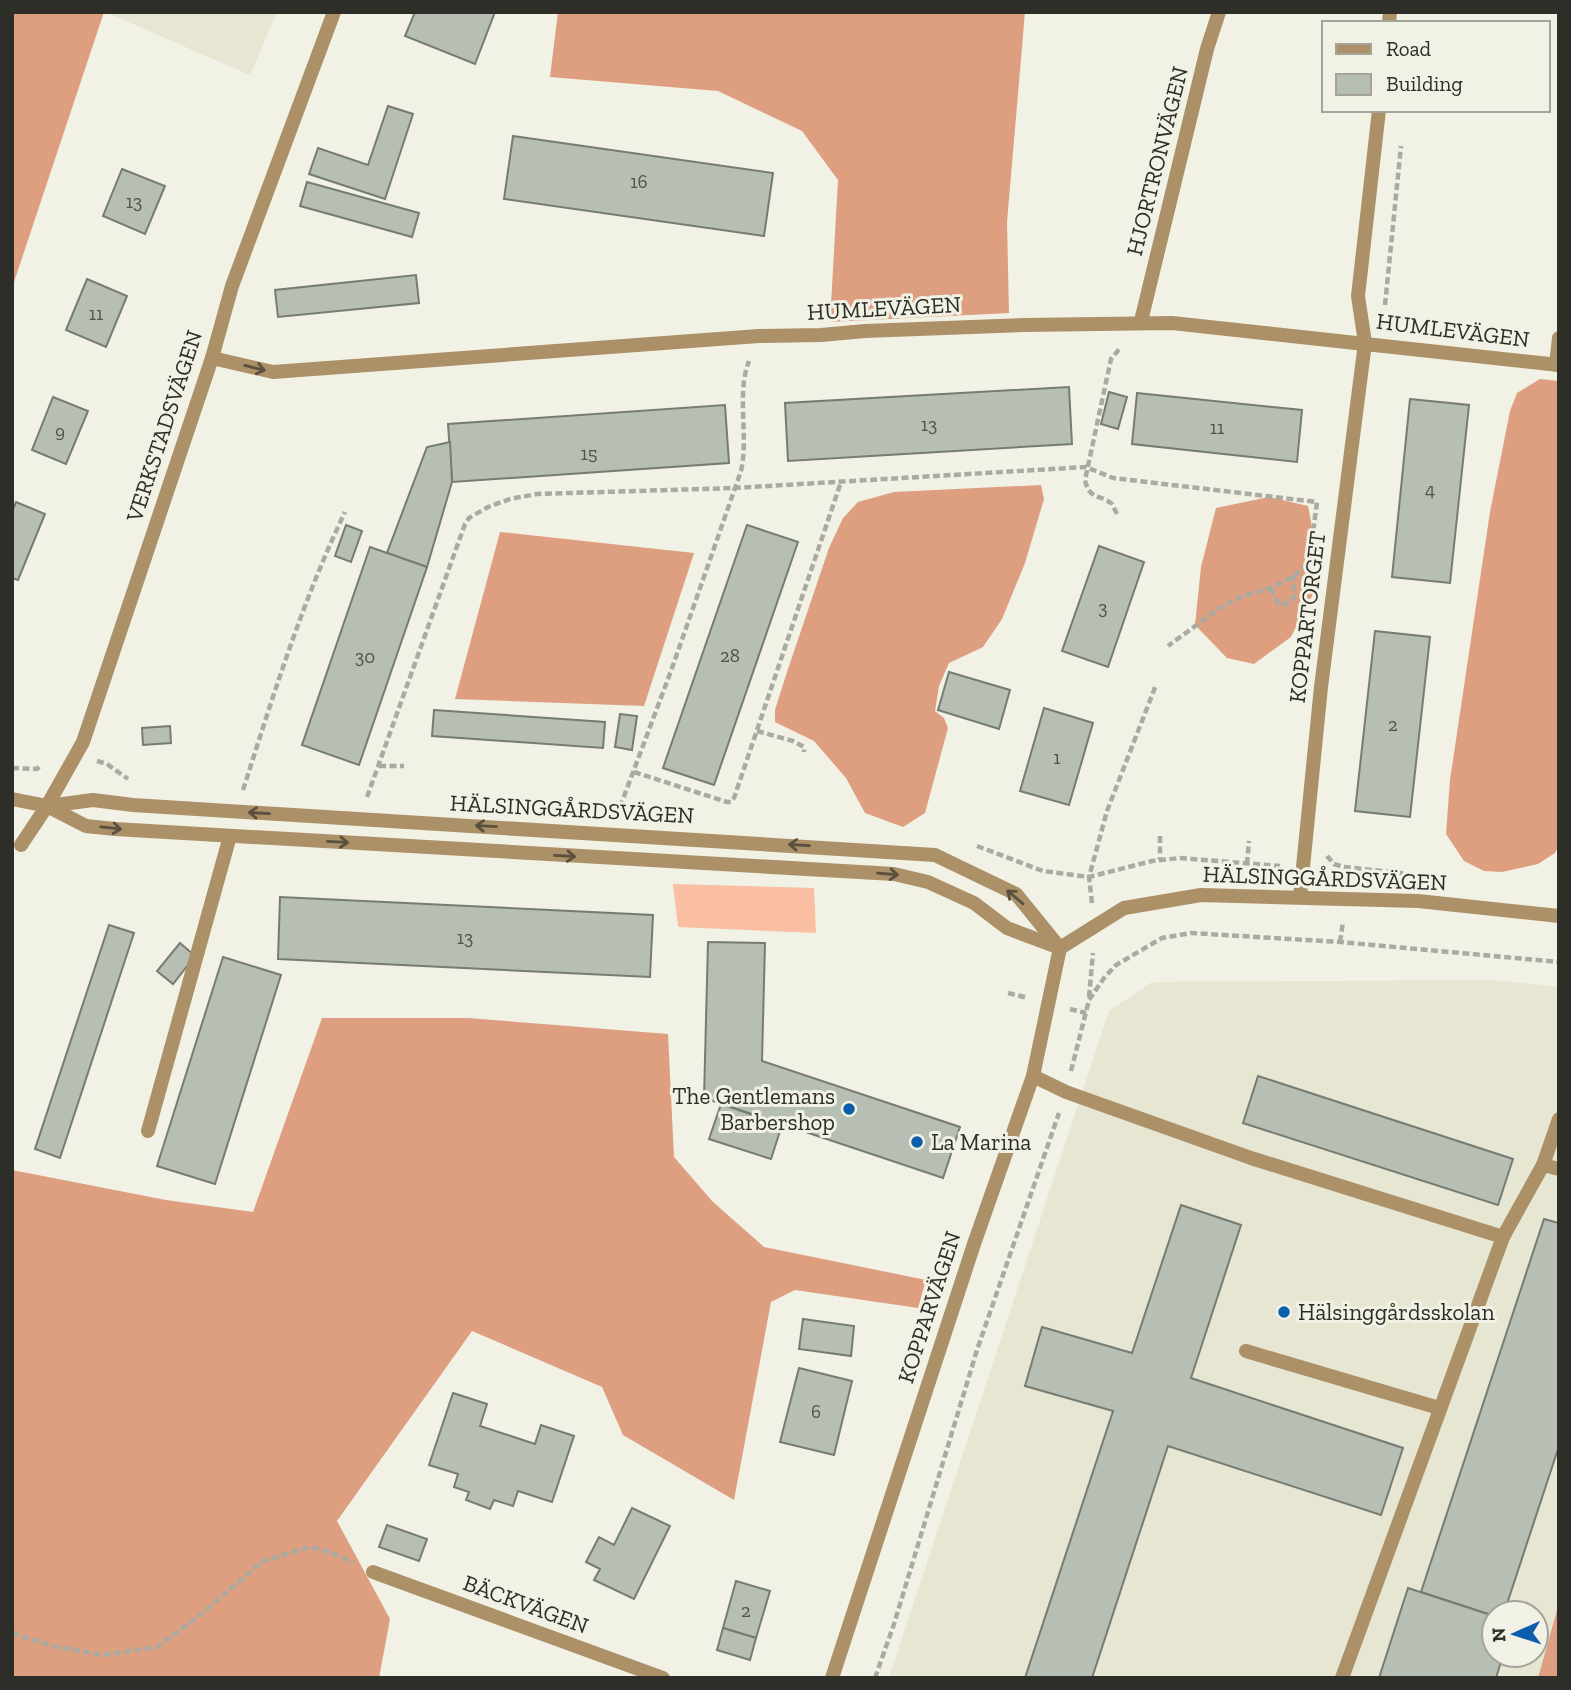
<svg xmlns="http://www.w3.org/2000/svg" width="1571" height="1690" font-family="'Zilla Slab',serif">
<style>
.built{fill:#e6e6d3;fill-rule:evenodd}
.green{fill:#fabfa2}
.forest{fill:#dd9f80}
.building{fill:#b7beb4;stroke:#767c73;stroke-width:2}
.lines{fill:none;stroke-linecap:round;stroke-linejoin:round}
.path{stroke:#aaaaa1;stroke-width:4.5;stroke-dasharray:7 3.5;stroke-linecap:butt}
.service{stroke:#ac9067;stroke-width:14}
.minor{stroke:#ac9067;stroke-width:14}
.tertiary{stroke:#ac9067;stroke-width:14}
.oneway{stroke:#5a503f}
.poi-dot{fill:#0c5eac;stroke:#f1f1e5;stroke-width:2.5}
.labels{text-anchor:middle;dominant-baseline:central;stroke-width:6;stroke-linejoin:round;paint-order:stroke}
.number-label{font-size:19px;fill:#50524c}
.street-label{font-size:23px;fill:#2e2e29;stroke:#f1f1e5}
.poi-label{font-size:23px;fill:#2e2e29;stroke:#f1f1e5;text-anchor:start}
</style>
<rect width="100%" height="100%" fill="#f1f1e5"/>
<g class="built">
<path d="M105,12H277L250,75Z"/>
<path d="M1491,980L1559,987V1678H889L1109,1011L1152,982ZM1494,1613H1536V1655H1494Z"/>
</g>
<path class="green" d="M673,884L814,888L816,933L678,927Z"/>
<g class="forest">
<path d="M12,12H104L12,288Z"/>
<path d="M558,12H1025L1007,222L1009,313L830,322L838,180L802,131L718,91L550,77Z"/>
<path d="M1540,379L1559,381V845L1555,853L1538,864L1502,872L1484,871L1464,861L1446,834L1450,780L1490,512L1510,411L1517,393Z"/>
<path d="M1041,485L1044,499L1025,563L1002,619L983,647L949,663L939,686L935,711L944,718L948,728L925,813L903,827L865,813L846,778L814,741L775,722V710L786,675L829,548L843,518L858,502L894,492Z"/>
<path d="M1269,497L1308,506L1316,548V588L1291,637L1254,664L1227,658L1195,625L1201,567L1216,508Z"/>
<path d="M500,532L694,553L644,706L455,699Z"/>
<path d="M322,1018H468L668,1034L674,1157L712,1201L764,1247L926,1280L918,1308L795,1290L771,1302L734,1500L623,1435L602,1387L472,1331L337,1521L390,1619L379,1678H12V1170L166,1200L253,1212Z"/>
<path d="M1559,1603V1678H1538Z"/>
</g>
<g class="building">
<path d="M415,12H495L475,64L405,36Z"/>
<path d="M388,106L413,114L385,199L309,174L318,148L368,165Z"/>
<path d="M513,136L773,173L764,236L504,199Z"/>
<path d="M122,169L165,186L145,234L103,216Z"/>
<path d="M307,182L419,213L412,237L300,206Z"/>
<path d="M416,275L419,303L278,317L275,290Z"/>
<path d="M87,279L127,296L106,347L66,330Z"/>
<path d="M1069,387L1072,444L788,461L785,403Z"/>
<path d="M1109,392L1127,397L1118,429L1101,424Z"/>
<path d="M1137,393L1302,410L1297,462L1132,444Z"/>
<path d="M53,397L88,411L66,464L32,450Z"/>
<path d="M1410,399L1469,405L1450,583L1392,577Z"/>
<path d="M725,405L729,463L452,482L448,424Z"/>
<path d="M450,442L452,482L427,567L387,553L427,447Z"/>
<path d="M16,502L45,514L18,580L12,578V512Z"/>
<path d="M346,525L362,531L351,562L335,556Z"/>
<path d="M747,525L798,542L714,785L663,768Z"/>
<path d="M1099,546L1144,562L1108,667L1062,651Z"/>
<path d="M370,547L427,567L359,765L302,745Z"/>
<path d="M1375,631L1430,637L1410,817L1355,811Z"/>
<path d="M949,672L1010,690L999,729L938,710Z"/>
<path d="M1044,708L1093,723L1069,805L1020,791Z"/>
<path d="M434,710L605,722L603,748L432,736Z"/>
<path d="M620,714L637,716L632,750L615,747Z"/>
<path d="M170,726L171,743L143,745L142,728Z"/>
<path d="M280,897L653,915L650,977L278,959Z"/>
<path d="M109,925L134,933L60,1158L35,1149Z"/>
<path d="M708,942L765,943L762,1061L960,1127L943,1178L704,1098Z"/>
<path d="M180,943L195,956L173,984L157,971Z"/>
<path d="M223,957L281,975L215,1184L157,1166Z"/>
<path d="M1258,1076L1513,1159L1498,1205L1243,1123Z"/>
<path d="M721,1104L782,1125L771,1159L709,1139Z"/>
<path d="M1181,1205L1241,1225L1191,1378L1403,1448L1381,1515L1168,1446L1092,1678H1025L1113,1411L1025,1386L1042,1327L1132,1353Z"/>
<path d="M1544,1219L1559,1223V1446L1504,1613H1494V1616L1421,1592Z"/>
<path d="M803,1319L854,1326L851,1356L799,1349Z"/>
<path d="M799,1368L852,1381L834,1455L780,1442Z"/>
<path d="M453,1393L487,1404L480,1426L535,1444L541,1425L574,1436L552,1502L518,1491L513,1506L494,1500L490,1509L466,1500L469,1492L454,1487L458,1474L429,1465Z"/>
<path d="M632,1508L670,1526L634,1599L594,1580L600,1569L586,1562L599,1537L614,1545Z"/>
<path d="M387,1525L427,1539L419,1561L379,1547Z"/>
<path d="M736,1581L770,1591L756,1638L723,1628Z"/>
<path d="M1408,1588L1494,1616V1655H1503L1496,1678H1379Z"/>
<path d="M723,1628L756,1638L750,1660L717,1650Z"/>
</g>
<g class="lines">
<g class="path">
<path d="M1385,305L1401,146"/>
<path d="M1117,514C1116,512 1112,504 1111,503C1098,494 1089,499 1085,480L1111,359L1121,347"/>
<path d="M1271,588L1278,604L1288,603L1294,597V576"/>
<path d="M757,731L793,741L804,747V752"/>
<path d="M97,761L107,764L128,779"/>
<path d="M379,766H404"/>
<path d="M12,768L37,769L40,766"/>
<path d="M634,772L727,802H731L734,798L841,482"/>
<path d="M243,790C273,696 302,602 345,512"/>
<path d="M367,797L465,524L469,518L488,507L510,499L537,494L734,488L1086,467L1113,478L1317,502L1309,563L1294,576L1271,588L1240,597L1217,610L1168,646"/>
<path d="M620,807L671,671L741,471C749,436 736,395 749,361"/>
<path d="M1160,836V860"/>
<path d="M977,846L1043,871L1089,877L1152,861L1180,858L1280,866"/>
<path d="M1327,856L1334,864L1344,867L1419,875"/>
<path d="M1247,864L1249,841"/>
<path d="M1092,903L1089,877L1107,811L1156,685"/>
<path d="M1340,942L1343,922"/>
<path d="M1008,993L1028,998"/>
<path d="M1089,997L1093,953"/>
<path d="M1070,1009L1086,1013"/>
<path d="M1071,1071L1089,1000L1104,978L1116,965L1162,938L1191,933L1340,942L1559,962"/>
<path d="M12,1633L53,1646L103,1655L157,1647L200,1615L263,1561L310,1547L330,1552L353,1563"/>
<path d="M875,1678L894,1624L977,1350L1059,1113"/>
</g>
<g class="service">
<path d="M21,845L47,806"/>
<path d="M1033,1076L1066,1092L1251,1158L1503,1237"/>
<path d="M148,1131L230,836"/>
<path d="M1543,1165L1559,1169"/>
<path d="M1246,1351L1439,1408"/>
<path d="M1342,1678L1503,1237L1543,1165L1559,1119"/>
</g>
<g class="minor">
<path d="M1389,23L1390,12"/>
<path d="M1141,321L1207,49L1219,12"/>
<path d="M212,358L273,372L759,336L821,335L865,331L1024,325L1172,323L1559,365"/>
<path d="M1556,365L1559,338"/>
<path d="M47,806L83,742L212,358L232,286L334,12"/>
<path d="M1300,897L1321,687L1365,343L1358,296L1379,110"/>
<path d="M373,1572L663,1678"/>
</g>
<g class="tertiary">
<path d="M12,799L47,806L86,826L115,829L894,874L928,882L974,903L1007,928L1060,948"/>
<path d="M48,806L93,800L133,805L935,855L1016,894L1059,947"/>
<path d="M1060,948L1124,908L1201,895L1418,901L1559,916"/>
<path d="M832,1678L974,1244L1033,1076L1060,948"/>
</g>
</g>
<defs><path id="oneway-shaft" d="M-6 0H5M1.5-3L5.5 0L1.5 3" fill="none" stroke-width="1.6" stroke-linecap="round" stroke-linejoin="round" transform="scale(1.75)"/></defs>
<g class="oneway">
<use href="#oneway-shaft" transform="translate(255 368) rotate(14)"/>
<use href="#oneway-shaft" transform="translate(259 813) rotate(-177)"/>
<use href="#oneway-shaft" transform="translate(486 826) rotate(-177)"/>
<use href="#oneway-shaft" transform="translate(111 828) rotate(6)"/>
<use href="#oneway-shaft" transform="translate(338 842) rotate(3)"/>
<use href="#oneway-shaft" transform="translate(799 845) rotate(-176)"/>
<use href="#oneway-shaft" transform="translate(565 856) rotate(3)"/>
<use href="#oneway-shaft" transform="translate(888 874) rotate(5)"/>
<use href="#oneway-shaft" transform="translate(1015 897) rotate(-140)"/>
</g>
<g class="poi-dot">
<circle cx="849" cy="1109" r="7"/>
<circle cx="917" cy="1142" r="7"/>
<circle cx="1284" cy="1312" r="7"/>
</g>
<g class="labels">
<g class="number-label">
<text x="639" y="181">16</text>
<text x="134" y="201">13</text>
<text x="96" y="313">11</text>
<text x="929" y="424">13</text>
<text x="1217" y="427">11</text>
<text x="60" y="431">9</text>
<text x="589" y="453">15</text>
<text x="1430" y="489">4</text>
<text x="1103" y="607">3</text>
<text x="730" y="655">28</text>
<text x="365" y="656">30</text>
<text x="1393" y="724">2</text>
<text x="1057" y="757">1</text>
<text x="465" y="937">13</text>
<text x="816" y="1411">6</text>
<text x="746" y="1610">2</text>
</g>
<g class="street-label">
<text transform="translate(1157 161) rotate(-76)">HJORTRONVÄGEN</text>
<text transform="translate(884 308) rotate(-3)">HUMLEVÄGEN</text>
<text transform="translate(1453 330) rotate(7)">HUMLEVÄGEN</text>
<text transform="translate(164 426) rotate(-72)">VERKSTADSVÄGEN</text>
<text transform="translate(1307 617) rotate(-83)">KOPPARTORGET</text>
<text transform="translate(572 809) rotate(3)">HÄLSINGGÅRDSVÄGEN</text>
<text transform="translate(1325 878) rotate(2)">HÄLSINGGÅRDSVÄGEN</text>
<text transform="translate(929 1307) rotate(-72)">KOPPARVÄGEN</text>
<text transform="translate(526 1604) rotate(20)">BÄCKVÄGEN</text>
</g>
<g class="poi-label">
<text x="835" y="1096" text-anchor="end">The Gentlemans<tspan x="835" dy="26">Barbershop</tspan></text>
<text x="931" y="1142">La Marina</text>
<text x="1298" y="1312">Hälsinggårdsskolan</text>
</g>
</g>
<rect width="1571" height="1690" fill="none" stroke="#2e2e29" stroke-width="28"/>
<rect x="1322" y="21" width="228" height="91" fill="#f1f1e5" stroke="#a3a39a" stroke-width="2"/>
<rect x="1336" y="44" width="35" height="10" fill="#ac9067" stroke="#a3a39a" stroke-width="2"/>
<text x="1386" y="56" font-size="21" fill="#2e2e29">Road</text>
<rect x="1336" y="74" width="35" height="21" fill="#b7beb4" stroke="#a3a39a" stroke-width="2"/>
<text x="1386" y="91" font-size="21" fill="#2e2e29">Building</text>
<g transform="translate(1515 1634) rotate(267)"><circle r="33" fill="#f1f1e5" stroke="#a3a39a" stroke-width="2"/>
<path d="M0-5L12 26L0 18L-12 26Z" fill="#0c5eac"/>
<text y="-10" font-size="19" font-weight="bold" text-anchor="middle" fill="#2e2e29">N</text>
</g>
</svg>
